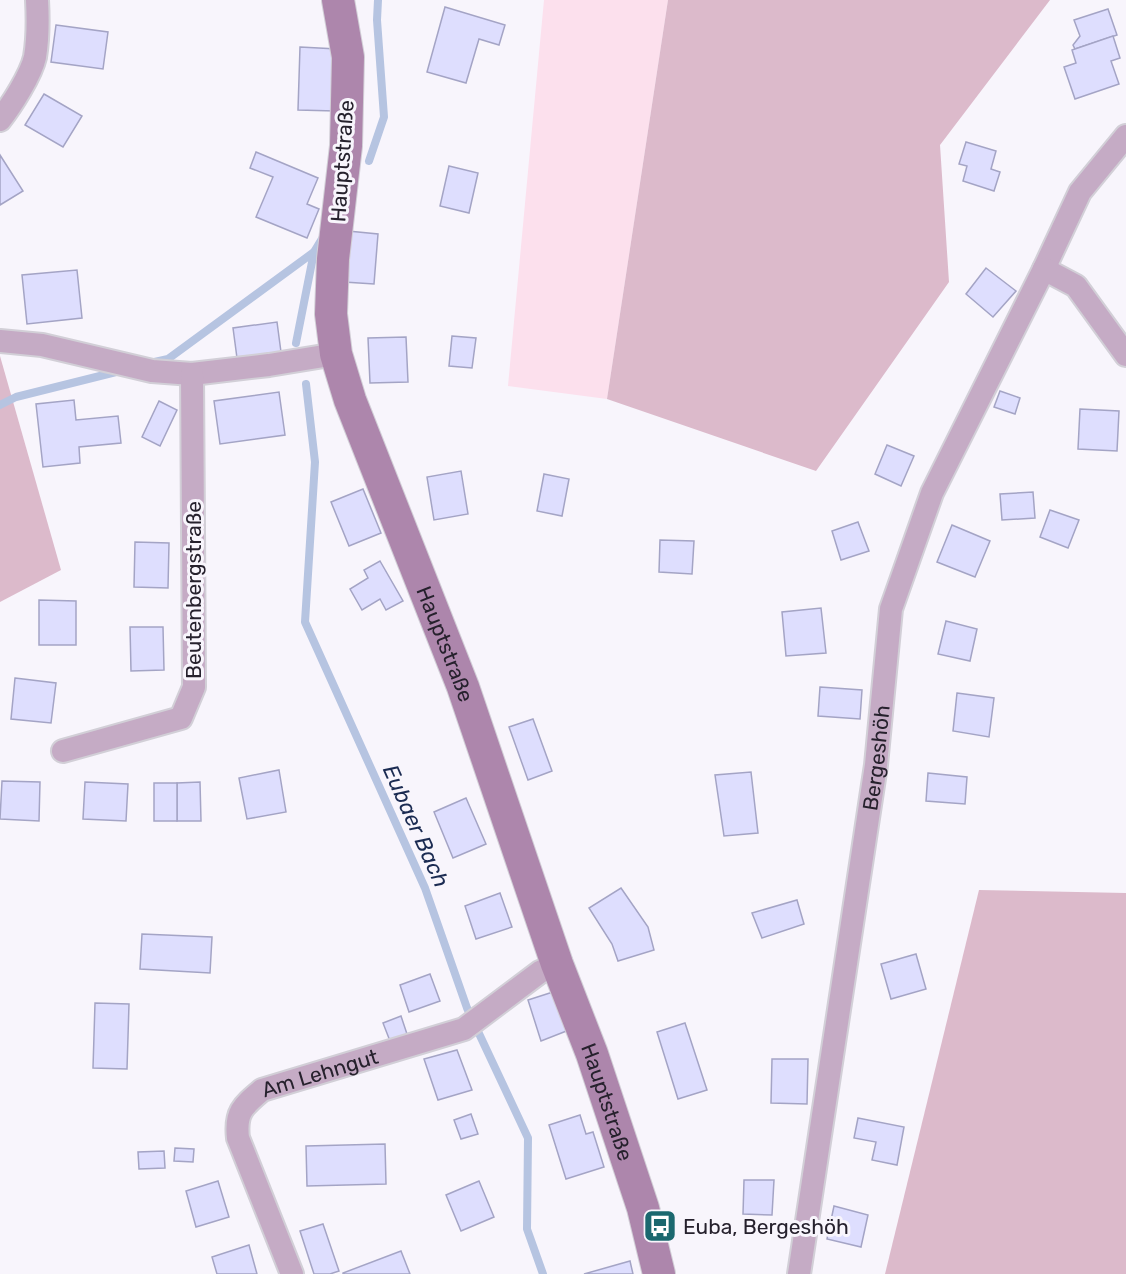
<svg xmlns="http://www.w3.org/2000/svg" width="1126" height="1274" font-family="Rubik,sans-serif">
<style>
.green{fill:#fce0ed}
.forest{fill:#dcbacb}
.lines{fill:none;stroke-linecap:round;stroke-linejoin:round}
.stream{stroke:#b6c4e1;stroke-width:8}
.building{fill:#dedefe;stroke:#a4a4c5;stroke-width:1.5}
.street-casing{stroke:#d2cfd7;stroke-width:26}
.secondary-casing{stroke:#d2cfd7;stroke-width:34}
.street{stroke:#c5abc5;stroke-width:22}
.secondary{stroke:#ad86ac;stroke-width:32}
.labels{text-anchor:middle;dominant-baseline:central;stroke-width:6;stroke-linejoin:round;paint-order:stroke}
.street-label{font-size:21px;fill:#26212d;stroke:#f8f5fc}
.poi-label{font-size:21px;fill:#26212d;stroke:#f8f5fc;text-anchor:start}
.water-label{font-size:22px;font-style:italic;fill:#1b2b52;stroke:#f8f5fc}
</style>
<rect width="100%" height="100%" fill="#f8f5fc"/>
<path class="green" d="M544,0H668L607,399L508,386Z"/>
<g class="forest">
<path d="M668,0H1050L940,145L949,282L816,471L607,399Z"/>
<path d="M0,356L61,570L0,602Z"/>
<path d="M979,890L1126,893V1274H885Z"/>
</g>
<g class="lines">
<g class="stream">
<path d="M369,161L384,117L377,20L378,0"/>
<path d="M296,343L314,252L323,237"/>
<path d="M150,363L168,359L314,252"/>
<path d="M306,384L315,462L305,622L425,888L467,1008L528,1138L527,1229L543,1274"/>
<path d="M0,405L16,397L120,371"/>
</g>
</g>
<g class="building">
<path d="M445,7L505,25L499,45L479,39L466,83L427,72Z"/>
<path d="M1108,9L1117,35L1075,49L1073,45L1080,36L1074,20Z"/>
<path d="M56,25L108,32L103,69L51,62Z"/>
<path d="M1113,36L1120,58L1111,61L1119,84L1075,99L1064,67L1076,63L1072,50Z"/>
<path d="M300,47L337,49L335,111L298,110Z"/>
<path d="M44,94L82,116L63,147L25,125Z"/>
<path d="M966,142L996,151L991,169L1000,172L994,191L963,181L967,166L959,164Z"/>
<path d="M256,152L318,178L307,204L319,209L307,238L256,217L273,177L250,168Z"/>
<path d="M0,155L23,191L0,205Z"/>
<path d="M449,166L478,173L469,213L440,206Z"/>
<path d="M348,231L378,234L374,284L344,282Z"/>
<path d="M986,268L1016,291L993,317L966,294Z"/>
<path d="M77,270L82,318L27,324L22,275Z"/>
<path d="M277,322L281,352L237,358L233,328Z"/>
<path d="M452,336L476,338L472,368L449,366Z"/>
<path d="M406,337L408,382L370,383L368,338Z"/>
<path d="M1000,391L1020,398L1015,414L994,407Z"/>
<path d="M279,392L285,435L220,444L214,401Z"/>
<path d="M74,400L76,420L118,416L121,443L79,447L80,463L43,467L36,404Z"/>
<path d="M159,401L177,410L160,446L142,437Z"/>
<path d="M1080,409L1119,411L1117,451L1078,449Z"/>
<path d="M887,445L914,456L901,486L875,474Z"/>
<path d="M461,471L468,514L434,520L427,477Z"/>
<path d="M544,474L569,479L562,516L537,511Z"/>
<path d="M363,489L381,533L349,546L331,502Z"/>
<path d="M1033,492L1035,518L1002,520L1000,494Z"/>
<path d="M1050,510L1079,520L1068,548L1040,537Z"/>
<path d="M858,522L869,551L841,560L832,531Z"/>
<path d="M952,525L990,541L975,577L937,562Z"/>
<path d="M660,540L694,541L692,574L659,572Z"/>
<path d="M135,542L169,543L168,588L134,587Z"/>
<path d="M380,561L403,601L386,610L380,599L362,610L350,589L368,578L364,570Z"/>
<path d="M39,600L76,601V645H39Z"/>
<path d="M821,608L826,653L786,656L782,612Z"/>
<path d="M946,621L977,629L970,661L938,654Z"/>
<path d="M130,627H163L164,670L131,671Z"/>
<path d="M15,678L56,683L51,723L11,719Z"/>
<path d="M820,687L862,690L860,719L818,716Z"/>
<path d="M957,693L994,698L989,737L953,731Z"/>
<path d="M533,719L552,771L528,780L509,727Z"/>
<path d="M279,770L286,812L247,819L239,778Z"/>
<path d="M751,772L758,833L724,836L715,775Z"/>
<path d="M928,773L967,777L965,804L926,801Z"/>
<path d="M2,781L40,782L39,821L0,819Z"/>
<path d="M85,782L128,784L126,821L83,819Z"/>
<path d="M200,782L201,821H177V783Z"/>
<rect x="154" y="783" width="23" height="38"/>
<path d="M466,798L486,844L453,858L434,812Z"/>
<path d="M621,888L648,927L654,950L618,961L612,944L589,908Z"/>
<path d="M500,893L512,927L476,939L465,906Z"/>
<path d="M797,900L804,924L762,938L752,913Z"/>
<path d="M142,934L212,937L210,973L140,969Z"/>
<path d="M916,954L926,989L891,999L881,964Z"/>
<path d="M430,974L440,1001L409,1012L400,985Z"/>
<path d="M556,991L569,1030L541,1041L528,1000Z"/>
<path d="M95,1003L129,1004L127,1069L93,1068Z"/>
<path d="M401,1016L407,1034L390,1041L383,1023Z"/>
<path d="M685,1023L707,1090L678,1099L657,1032Z"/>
<path d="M457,1050L472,1090L438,1100L424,1059Z"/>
<path d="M772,1059H808L807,1104L771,1103Z"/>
<path d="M471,1114L478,1134L461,1139L454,1120Z"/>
<path d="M580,1115L586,1134L593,1132L604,1167L566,1179L549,1125Z"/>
<path d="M858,1118L904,1127L897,1165L872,1160L876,1142L854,1138Z"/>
<path d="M385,1144L386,1184L307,1186L306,1146Z"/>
<path d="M175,1148L194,1149L193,1162L174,1161Z"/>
<path d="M164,1151L165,1168L139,1169L138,1152Z"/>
<path d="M744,1180H774L772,1215L743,1214Z"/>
<path d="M218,1181L229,1217L196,1227L186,1191Z"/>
<path d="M479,1181L494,1217L461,1231L446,1195Z"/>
<path d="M834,1206L868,1215L861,1247L827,1239Z"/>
<path d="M323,1224L339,1271L330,1274H314L300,1231Z"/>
<path d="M249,1245L257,1274H217L212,1257Z"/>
<path d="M401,1251L410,1274H343V1273Z"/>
<path d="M630,1261L633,1274H584Z"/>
</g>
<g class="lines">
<defs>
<g id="street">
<path d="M0,120C11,106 31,75 35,57C38,39 38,18 37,0"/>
<path d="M1044,269L1080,192L1126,136"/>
<path d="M0,341L42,345L152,371L192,374L269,365L336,354"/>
<path d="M63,751L181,718L194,687L192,374"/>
<path id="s1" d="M292,1274L238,1138C235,1112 243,1106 262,1090L464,1029L540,972L557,964"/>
<path id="s2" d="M799,1274L876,765L891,609L932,493L1044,269L1076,286L1126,355"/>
</g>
<g id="secondary">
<path id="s3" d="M338,0L348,57L346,146L333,259L331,314L336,354L350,400L463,687L557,964L592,1054L643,1208L659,1274"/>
</g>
</defs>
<use href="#street" class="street-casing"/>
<use href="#secondary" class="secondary-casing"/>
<use href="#street" class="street"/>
<use href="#secondary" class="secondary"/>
</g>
<defs>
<symbol id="bus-square" viewBox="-11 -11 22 22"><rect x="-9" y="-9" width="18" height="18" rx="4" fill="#1b686f" stroke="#f8f5fc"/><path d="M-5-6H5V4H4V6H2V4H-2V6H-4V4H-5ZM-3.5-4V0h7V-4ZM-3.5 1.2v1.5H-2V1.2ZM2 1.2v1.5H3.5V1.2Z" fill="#fff"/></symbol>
</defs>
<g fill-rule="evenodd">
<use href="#bus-square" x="641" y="1207" width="38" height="38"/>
</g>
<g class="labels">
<g class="street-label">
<text transform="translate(342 161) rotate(-86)">Hauptstraße</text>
<text transform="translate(193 590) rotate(-90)">Beutenbergstraße</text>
<text stroke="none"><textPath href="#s3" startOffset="666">Hauptstraße</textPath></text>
<text stroke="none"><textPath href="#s2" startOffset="522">Bergeshöh</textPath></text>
<text stroke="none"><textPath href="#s1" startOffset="264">Am Lehngut</textPath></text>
<text stroke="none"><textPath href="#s3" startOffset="1152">Hauptstraße</textPath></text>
</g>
<g class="poi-label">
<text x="683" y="1226">Euba, Bergeshöh</text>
</g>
<g class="water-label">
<text transform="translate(416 826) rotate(66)">Eubaer Bach</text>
</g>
</g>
</svg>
